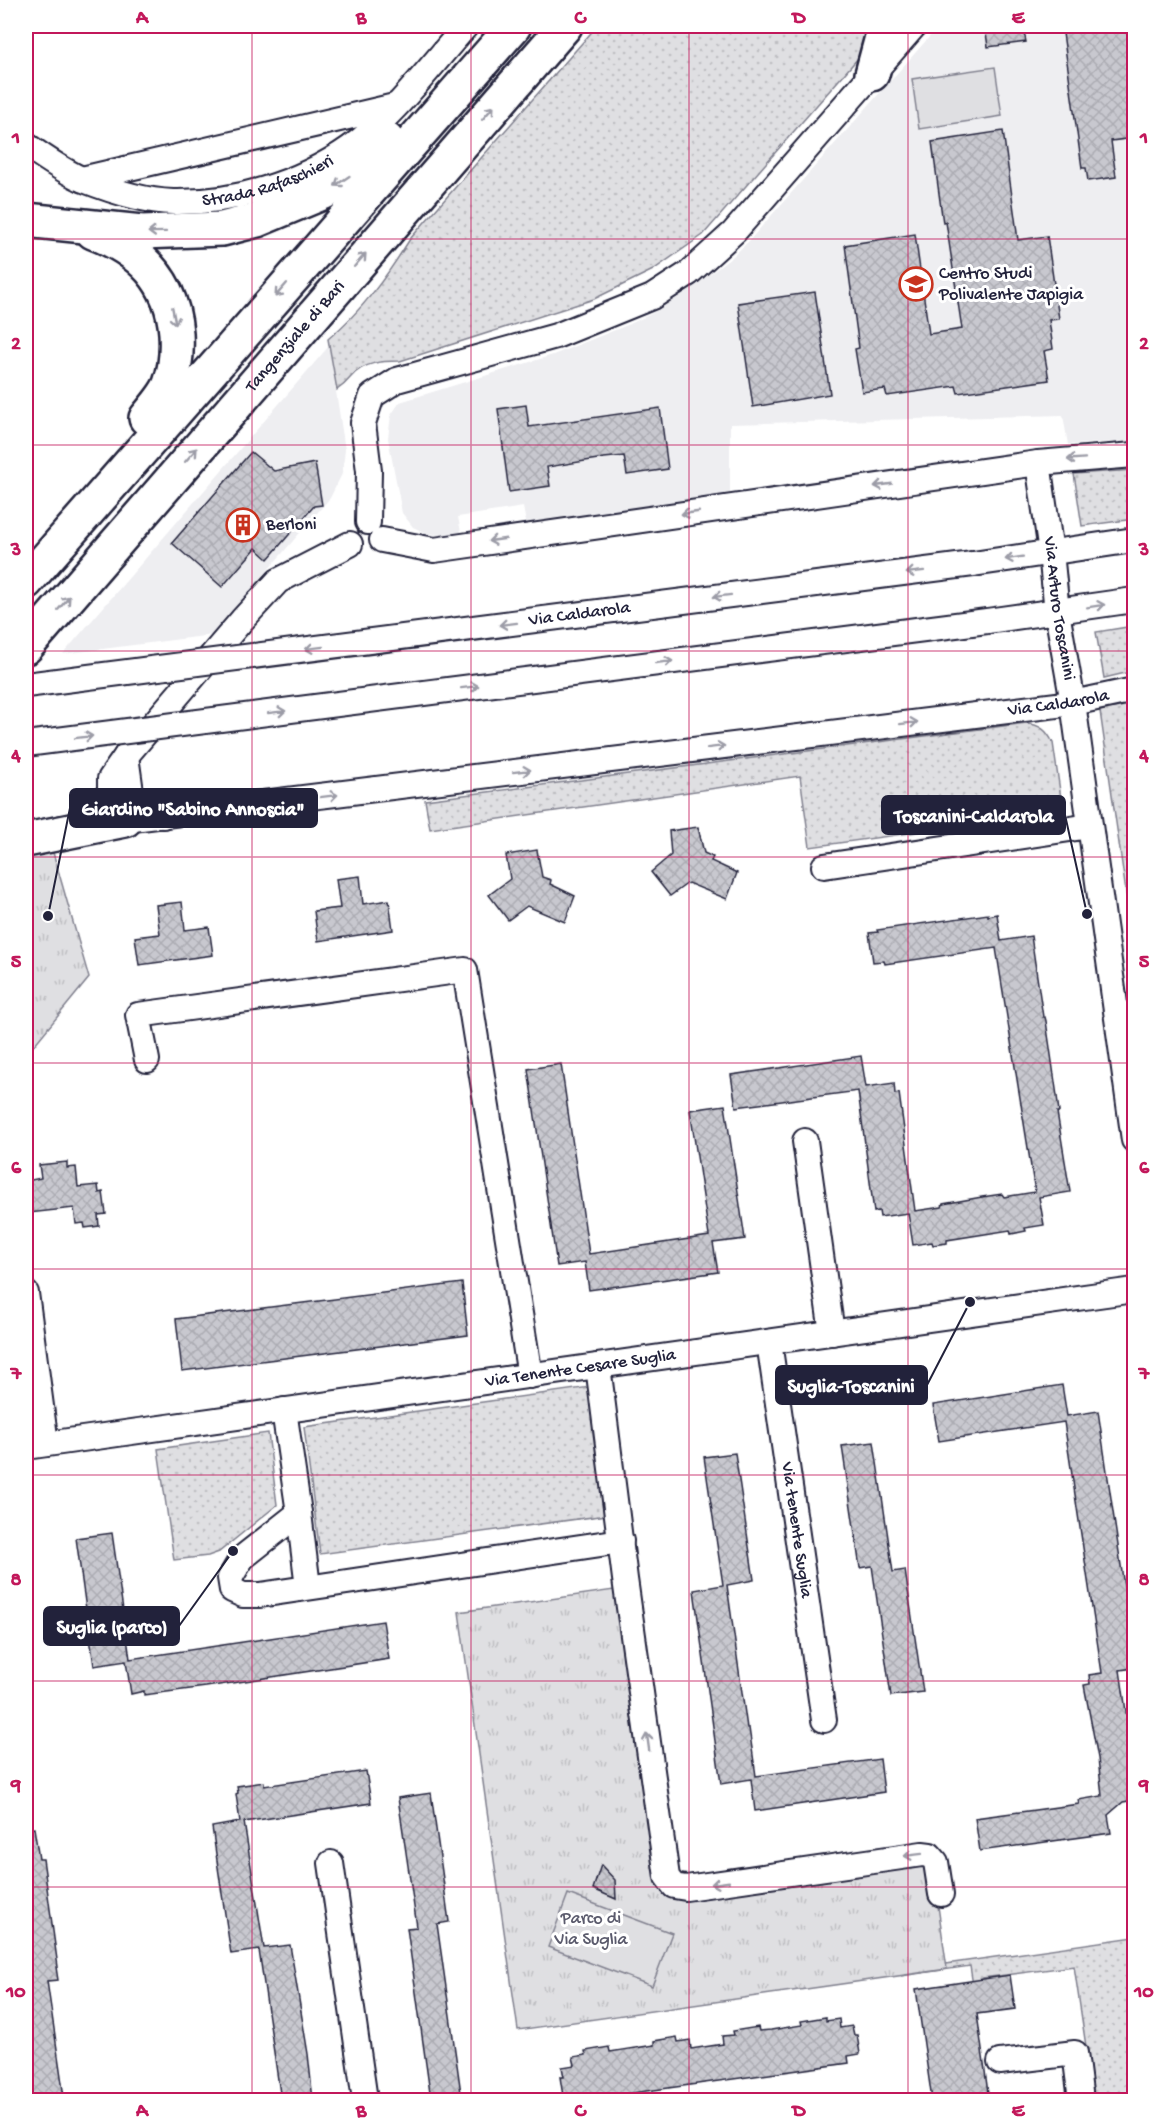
<svg xmlns="http://www.w3.org/2000/svg" width="1160" height="2126" font-family="'Gochi Hand',sans-serif">
<style>
.built{fill:#eeeef1}
.grass{fill:url(#grass-dots);stroke:#80808e;stroke-width:1.5}
.park{fill:url(#park-tufts);stroke:#80808e;stroke-width:1.5}
.garden{fill:#dfdfe2;stroke:#80808e;stroke-width:1.5}
.building{fill:url(#building-cross-hatch);stroke:#22223b;stroke-width:1.5}
.lines{fill:none;stroke-linecap:round;stroke-linejoin:round}
.minor-casing{stroke:#22223b;stroke-width:28}
.highway-casing{stroke:#22223b;stroke-width:38}
.minor{stroke:#fff;stroke-width:24}
.highway{stroke:#fff;stroke-width:33}
.minor-bridge-casing{stroke:#22223b;stroke-width:28;stroke-linecap:butt}
.minor-bridge{stroke:#fff;stroke-width:24}
.oneway{stroke:#9c9ca7}
.grid{fill:none;stroke:#c2185b;stroke-width:1.5;stroke-opacity:0.55}
.labels{text-anchor:middle;dominant-baseline:central;stroke-width:6;stroke-linejoin:round;paint-order:stroke}
.street-label{font-size:18px;fill:#22223b;stroke:#fff}
.poi-label{font-size:18px;fill:#22223b;stroke:#fff;text-anchor:start}
.park-label{font-size:18px;fill:#5b5b6d;stroke:#fff}
.leader{fill:none;stroke:#22223b;stroke-width:2}
.callout-dot{fill:#22223b;stroke:#fff;stroke-width:2}
.callout{fill:#22223b;stroke:#22223b;stroke-width:2}
.callout-label{font-size:20px;text-anchor:middle;font-weight:bold;fill:#fff}
.neatline{fill:none;stroke:#c2185b;stroke-width:2}
.grid-label{font-size:20px;text-anchor:middle;font-weight:bold;fill:#c2185b}
</style>
<defs>
<pattern id="grass-dots" width="8" height="8" patternUnits="userSpaceOnUse" patternTransform="scale(1.5)"><rect width="8" height="8" fill="#dfdfe2"/><path d="M2 2h.1M6 6h.1" fill="none" stroke="#bfbfc3" stroke-width="1.8" stroke-linecap="round"/></pattern>
<pattern id="park-tufts" width="24" height="20" patternUnits="userSpaceOnUse" patternTransform="scale(1.5)"><rect width="24" height="20" fill="#dfdfe2"/><path d="M3 7l-1-3M5 7V3M7 7l1-3M15 17l-1-3M17 17v-4M19 17l1-3" fill="none" stroke="#bfbfc3"/></pattern>
<pattern id="building-cross-hatch" width="8" height="8" patternUnits="userSpaceOnUse" patternTransform="scale(1.5)"><rect width="8" height="8" fill="#c8c8cf"/><path d="M0 0l8 8M0 8l8-8" fill="none" stroke="#acacb3"/></pattern>
</defs>
<rect width="100%" height="100%" fill="#fff"/>
<filter id="ink" filterUnits="userSpaceOnUse"><feTurbulence type="fractalNoise" baseFrequency=".0167" numOctaves="2"/><feDisplacementMap in="SourceGraphic" scale="12" xChannelSelector="R" yChannelSelector="G"/><feConvolveMatrix kernelMatrix="1 2 1 2 8 2 1 2 1" color-interpolation-filters="sRGB"/></filter>
<g filter="url(#ink)">
<g class="built">
<path d="M939,26H1134V441L1068,445L1063,415L730,424V494L526,523L523,507L458,517L461,532L442,535L428,534L413,527L402,513L388,438L391,415L400,402L553,355L630,324L657,311L685,293L731,258L748,242Z"/>
<path d="M329,346L345,450L342,474L330,498L212,635L63,654Z"/>
</g>
<g class="grass">
<path d="M597,26H873L869,39L859,57L703,235L653,270L594,299L400,361C382,361 364,362 351,377C346,383 343,386 337,390L328,339C362,311 387,276 410,239Z"/>
<path d="M1134,470V519L1082,526L1074,474Z"/>
<path d="M1134,626V671L1104,678L1096,632Z"/>
<path d="M1134,704V905L1128,906L1100,711Z"/>
<path d="M1026,723C1040,725 1047,730 1053,743L1063,812L810,847L800,776L430,829L425,800Z"/>
<path d="M590,1387L614,1514L320,1554L304,1427Z"/>
<path d="M268,1433L277,1505L219,1552L208,1556L174,1560L158,1449Z"/>
<path d="M1134,1937V2100H1094L1074,1966L983,1978L984,1991L974,1992L970,1966L901,1976L946,1964Z"/>
</g>
<g class="park">
<path d="M52,849L89,978L26,1055V854Z"/>
<path d="M621,1589L663,1881L932,1864L947,1969L518,2030L459,1612Z"/>
</g>
<g class="garden">
<path d="M995,67L1002,116L919,129L912,79Z"/>
<path d="M568,1894L672,1933L652,1986L548,1947Z"/>
</g>
<g class="building">
<path d="M985,26H1023L1026,42L988,47Z"/>
<path d="M1062,26H1134V138L1111,141L1116,177L1088,181L1086,168H1082Z"/>
<path d="M1003,131L1018,240L1047,236L1059,319L1049,320L1053,349L1044,351L1049,380L958,393L956,386L887,396L885,389L862,392L855,349L859,348L845,245L915,234L929,334L962,329L946,222L943,223L932,142Z"/>
<path d="M815,292L830,394L753,407L738,303Z"/>
<path d="M526,405L529,427L660,408L668,469L627,475L624,456L604,458L547,467L550,486L509,492L498,409Z"/>
<path d="M251,452L274,471L315,463L322,505L314,506L268,559L256,548L222,587L172,543Z"/>
<path d="M698,827L704,853L713,857L711,861L737,873L727,899L688,883L670,896L651,872L671,855L669,831Z"/>
<path d="M537,850L542,877L551,880L550,884L575,896L565,922L527,906L508,920L489,895L510,879L506,855Z"/>
<path d="M360,876L363,904L389,900L393,930L318,941L314,911L340,908L336,879Z"/>
<path d="M182,902L185,930L209,927L213,955L139,965L135,937L160,934L156,905Z"/>
<path d="M988,914V916L997,914L1001,941L1031,936L1043,1017H1045L1046,1021L1057,1096L1059,1112H1057L1070,1192L1039,1197L1044,1225L1025,1228L1026,1231L1011,1234L1010,1230L947,1240V1243L933,1245L932,1242L913,1245L908,1213L880,1217L879,1211L874,1212L858,1091L736,1107L731,1075L861,1056L866,1087L894,1083L895,1094L899,1093L915,1211L942,1207L943,1204L982,1197L1002,1194L1004,1197L1035,1192L996,948L885,964L884,961L873,962L869,933L878,932L877,930Z"/>
<path d="M561,1064L589,1254L709,1236L690,1110L725,1105L745,1239L713,1243L718,1272L589,1290L585,1262L557,1266L528,1069Z"/>
<path d="M67,1162V1168L76,1167L78,1187L98,1185L99,1193L103,1192L106,1214L98,1215L99,1226L85,1228L84,1223L76,1224L74,1208L29,1213V1209H26V1181L41,1178L39,1165Z"/>
<path d="M462,1283L468,1335L182,1371L176,1319Z"/>
<path d="M1062,1385L1067,1416L1098,1411L1134,1653V1668L1120,1670L1134,1766V1800L1123,1802L1108,1815L1111,1833L980,1851L975,1818L1079,1804L1078,1800L1102,1796L1098,1758L1084,1685L1090,1684L1089,1675L1102,1673L1064,1422L939,1441L933,1405Z"/>
<path d="M874,1442L893,1572L905,1570L923,1692L891,1696L872,1566L860,1568L842,1446Z"/>
<path d="M735,1453L754,1580L727,1585L747,1728H749L756,1776L880,1759L884,1792L755,1811L751,1779L721,1784L694,1590L723,1585L704,1457Z"/>
<path d="M112,1533L130,1659L383,1621L389,1659L206,1687L144,1695V1691L131,1694L126,1661L94,1666L76,1538Z"/>
<path d="M366,1771L371,1803L244,1822L264,1948L290,1945L308,2054L313,2100H281L259,1950L231,1954L212,1827L240,1822L236,1794L238,1793L237,1786L264,1782V1786Z"/>
<path d="M431,1793L449,1922L437,1924L462,2100H431L407,1928L417,1927L398,1798Z"/>
<path d="M34,1828L39,1859H43L58,1967H56L58,1980L47,1981L64,2097L63,2100H27L26,2094V1829Z"/>
<path d="M601,1865L615,1880L616,1899L593,1889Z"/>
<path d="M1010,1975L1015,2009L977,2014L989,2100H932L916,1989Z"/>
<path d="M826,2017V2021L839,2019L840,2028L852,2026L854,2035H857L860,2054L848,2056L849,2063L582,2100H575V2094L563,2096L560,2077H564L562,2067L575,2065L573,2057L586,2055L585,2051L609,2047L610,2052L654,2045V2041L677,2037L678,2042L690,2040L691,2049L723,2044L722,2036L734,2035L733,2031L758,2027L759,2031L771,2030L802,2025L801,2021Z"/>
</g>
<g class="lines">
<defs>
<g id="minor">
<path id="s1" d="M26,145C44,157 64,172 84,180C112,191 143,201 173,202C234,203 299,184 350,148C391,119 432,64 466,26"/>
<path d="M82,179L395,106"/>
<path id="s2" d="M1038,463L1051,552L1057,612L1073,703L1134,1140"/>
<path d="M368,522L369,471L363,423L372,396L397,380L556,336L652,297L689,273L734,232L914,26"/>
<path d="M382,540L434,550L1038,463L1134,455"/>
<path id="s3" d="M350,544L278,581L242,620L126,756L110,779V806L125,820L1073,703L1134,690"/>
<path d="M973,564L1134,540"/>
<path d="M987,621L1134,600"/>
<path d="M126,756L132,799L138,807L163,816"/>
<path d="M824,866L1090,826"/>
<path d="M147,1060L138,1015L465,970L530,1376"/>
<path d="M805,1141L832,1333"/>
<path d="M26,1293L46,1444"/>
<path id="s4" d="M769,1342L824,1720"/>
<path d="M598,1366L625,1579L667,1877L674,1886L686,1888L922,1854L930,1855L936,1862L941,1894"/>
<path d="M284,1410L299,1513L242,1558L230,1578L232,1590L243,1595H260L621,1541"/>
<path id="s5" d="M26,1447L1134,1290"/>
<path d="M299,1513L308,1587"/>
<path d="M331,1863L365,2100"/>
<path d="M1000,2062L1075,2053L1081,2100"/>
</g>
<g id="highway">
<path d="M872,74L885,26"/>
<path d="M26,220L142,232L222,229L257,220L322,193L345,181L387,140"/>
<path d="M93,232C140,250 172,281 176,333C177,350 176,368 170,384C166,395 154,408 146,418"/>
<path d="M26,582L514,26"/>
<path id="s6" d="M26,647L565,26"/>
<path d="M26,840L125,820"/>
</g>
</defs>
<use href="#minor" class="minor-casing"/>
<use href="#highway" class="highway-casing"/>
<use href="#minor" class="minor"/>
<use href="#highway" class="highway"/>
<defs>
<g id="minor-bridge">
<path id="s7" d="M26,685L973,564"/>
<path d="M26,744L987,621"/>
</g>
</defs>
<use href="#minor-bridge" class="minor-bridge-casing"/>
<use href="#minor-bridge" class="minor-bridge"/>
</g>
<defs><path id="oneway-shaft" d="M-6 0H5M1.5-3L5.5 0L1.5 3" fill="none" stroke-width="1.6" stroke-linecap="round" stroke-linejoin="round" transform="scale(1.5)"/></defs>
<g class="oneway">
<use href="#oneway-shaft" transform="translate(488 113) rotate(-49)"/>
<use href="#oneway-shaft" transform="translate(342 181) rotate(146)"/>
<use href="#oneway-shaft" transform="translate(157 232) rotate(179)"/>
<use href="#oneway-shaft" transform="translate(360 260) rotate(-49)"/>
<use href="#oneway-shaft" transform="translate(281 290) rotate(131)"/>
<use href="#oneway-shaft" transform="translate(174 316) rotate(79)"/>
<use href="#oneway-shaft" transform="translate(191 455) rotate(-49)"/>
<use href="#oneway-shaft" transform="translate(1076 459) rotate(176)"/>
<use href="#oneway-shaft" transform="translate(883 485) rotate(172)"/>
<use href="#oneway-shaft" transform="translate(690 513) rotate(172)"/>
<use href="#oneway-shaft" transform="translate(497 540) rotate(172)"/>
<use href="#oneway-shaft" transform="translate(1014 558) rotate(171)"/>
<use href="#oneway-shaft" transform="translate(915 572) rotate(173)"/>
<use href="#oneway-shaft" transform="translate(722 596) rotate(173)"/>
<use href="#oneway-shaft" transform="translate(64 603) rotate(-49)"/>
<use href="#oneway-shaft" transform="translate(1096 606) rotate(-9)"/>
<use href="#oneway-shaft" transform="translate(508 624) rotate(173)"/>
<use href="#oneway-shaft" transform="translate(314 648) rotate(173)"/>
<use href="#oneway-shaft" transform="translate(664 662) rotate(-7)"/>
<use href="#oneway-shaft" transform="translate(470 687) rotate(-7)"/>
<use href="#oneway-shaft" transform="translate(277 712) rotate(-7)"/>
<use href="#oneway-shaft" transform="translate(909 723) rotate(-7)"/>
<use href="#oneway-shaft" transform="translate(84 737) rotate(-7)"/>
<use href="#oneway-shaft" transform="translate(716 747) rotate(-7)"/>
<use href="#oneway-shaft" transform="translate(522 771) rotate(-7)"/>
<use href="#oneway-shaft" transform="translate(329 796) rotate(-7)"/>
<use href="#oneway-shaft" transform="translate(648 1742) rotate(-98)"/>
<use href="#oneway-shaft" transform="translate(913 1855) rotate(173)"/>
<use href="#oneway-shaft" transform="translate(720 1883) rotate(172)"/>
</g>
</g>
<path class="grid" d="M252,26V2100M471,26V2100M689,26V2100M908,26V2100M26,239H1134M26,445H1134M26,651H1134M26,857H1134M26,1063H1134M26,1269H1134M26,1475H1134M26,1681H1134M26,1887H1134"/>
<defs>
<symbol id="school-ring" viewBox="-11 -11 22 22"><circle r="9.5" fill="#fff" stroke="#c8321e" stroke-width="1.5"/><path d="M0-5L7-2L0 1L-7-2ZM-4 1L0 2.5L4 1V4Q0 6-4 4Z" fill="#c8321e"/></symbol>
<symbol id="building-ring" viewBox="-11 -11 22 22"><circle r="9.5" fill="#fff" stroke="#c8321e" stroke-width="1.5"/><path d="M-4-6H4V6H1V3H-1V6H-4ZM-2.5-4.3h1.7v1.8h-1.7ZM.8-4.3h1.7v1.8H.8ZM-2.5-1h1.7V.8h-1.7ZM.8-1h1.7V.8H.8Z" fill="#c8321e"/></symbol>
</defs>
<g fill-rule="evenodd">
<use href="#school-ring" x="897" y="265" width="38" height="38"/>
<use href="#building-ring" x="224" y="506" width="38" height="38"/>
</g>
<g class="labels">
<g class="street-label">
<text stroke="none"><textPath href="#s1" startOffset="258">Strada Rafaschieri</textPath></text>
<text stroke="none"><textPath href="#s6" startOffset="411">Tangenziale di Bari</textPath></text>
<text stroke="none"><textPath href="#s2" startOffset="147">Via Arturo Toscanini</textPath></text>
<text stroke="none"><textPath href="#s7" startOffset="558">Via Caldarola</textPath></text>
<text stroke="none"><textPath href="#s3" startOffset="1329">Via Caldarola</textPath></text>
<text stroke="none"><textPath href="#s5" startOffset="560">Via Tenente Cesare Suglia</textPath></text>
<text stroke="none"><textPath href="#s4" startOffset="190">Via tenente Suglia</textPath></text>
</g>
<g class="poi-label">
<text x="939" y="274">Centro Studi<tspan x="939" dy="21">Polivalente Japigia</tspan></text>
<text x="266" y="525">Berloni</text>
</g>
<g class="park-label">
<text x="591" y="1919">Parco di<tspan x="591" dy="21">Via Suglia</tspan></text>
</g>
</g>
<path class="leader" d="M48 916L70 808M1087 914L1065 815M970 1302L927 1385M233 1551L179 1626"/>
<g class="callout-dot">
<circle cx="48" cy="916" r="6"/>
<circle cx="1087" cy="914" r="6"/>
<circle cx="970" cy="1302" r="6"/>
<circle cx="233" cy="1551" r="6"/>
</g>
<g class="callout">
<rect x="70" y="789" width="247" height="38" rx="6"/>
<rect x="882" y="796" width="183" height="38" rx="6"/>
<rect x="776" y="1366" width="151" height="38" rx="6"/>
<rect x="44" y="1607" width="135" height="38" rx="6"/>
</g>
<g class="callout-label">
<text x="193" y="815">Giardino "Sabino Annoscia"</text>
<text x="974" y="822">Toscanini-Caldarola</text>
<text x="851" y="1392">Suglia-Toscanini</text>
<text x="112" y="1633">Suglia (parco)</text>
</g>
<rect width="1160" height="2126" fill="none" stroke="#fff" stroke-width="66"/>
<rect x="33" y="33" width="1094" height="2060" class="neatline"/>
<g class="grid-label">
<text x="142" y="23">A</text>
<text x="361" y="23">B</text>
<text x="580" y="23">C</text>
<text x="799" y="23">D</text>
<text x="1018" y="23">E</text>
<text x="16" y="143">1</text>
<text x="1144" y="143">1</text>
<text x="16" y="349">2</text>
<text x="1144" y="349">2</text>
<text x="16" y="555">3</text>
<text x="1144" y="555">3</text>
<text x="16" y="761">4</text>
<text x="1144" y="761">4</text>
<text x="16" y="967">5</text>
<text x="1144" y="967">5</text>
<text x="16" y="1173">6</text>
<text x="1144" y="1173">6</text>
<text x="16" y="1379">7</text>
<text x="1144" y="1379">7</text>
<text x="16" y="1585">8</text>
<text x="1144" y="1585">8</text>
<text x="16" y="1791">9</text>
<text x="1144" y="1791">9</text>
<text x="16" y="1997">10</text>
<text x="1144" y="1997">10</text>
<text x="142" y="2116">A</text>
<text x="361" y="2116">B</text>
<text x="580" y="2116">C</text>
<text x="799" y="2116">D</text>
<text x="1018" y="2116">E</text>
</g>
</svg>
